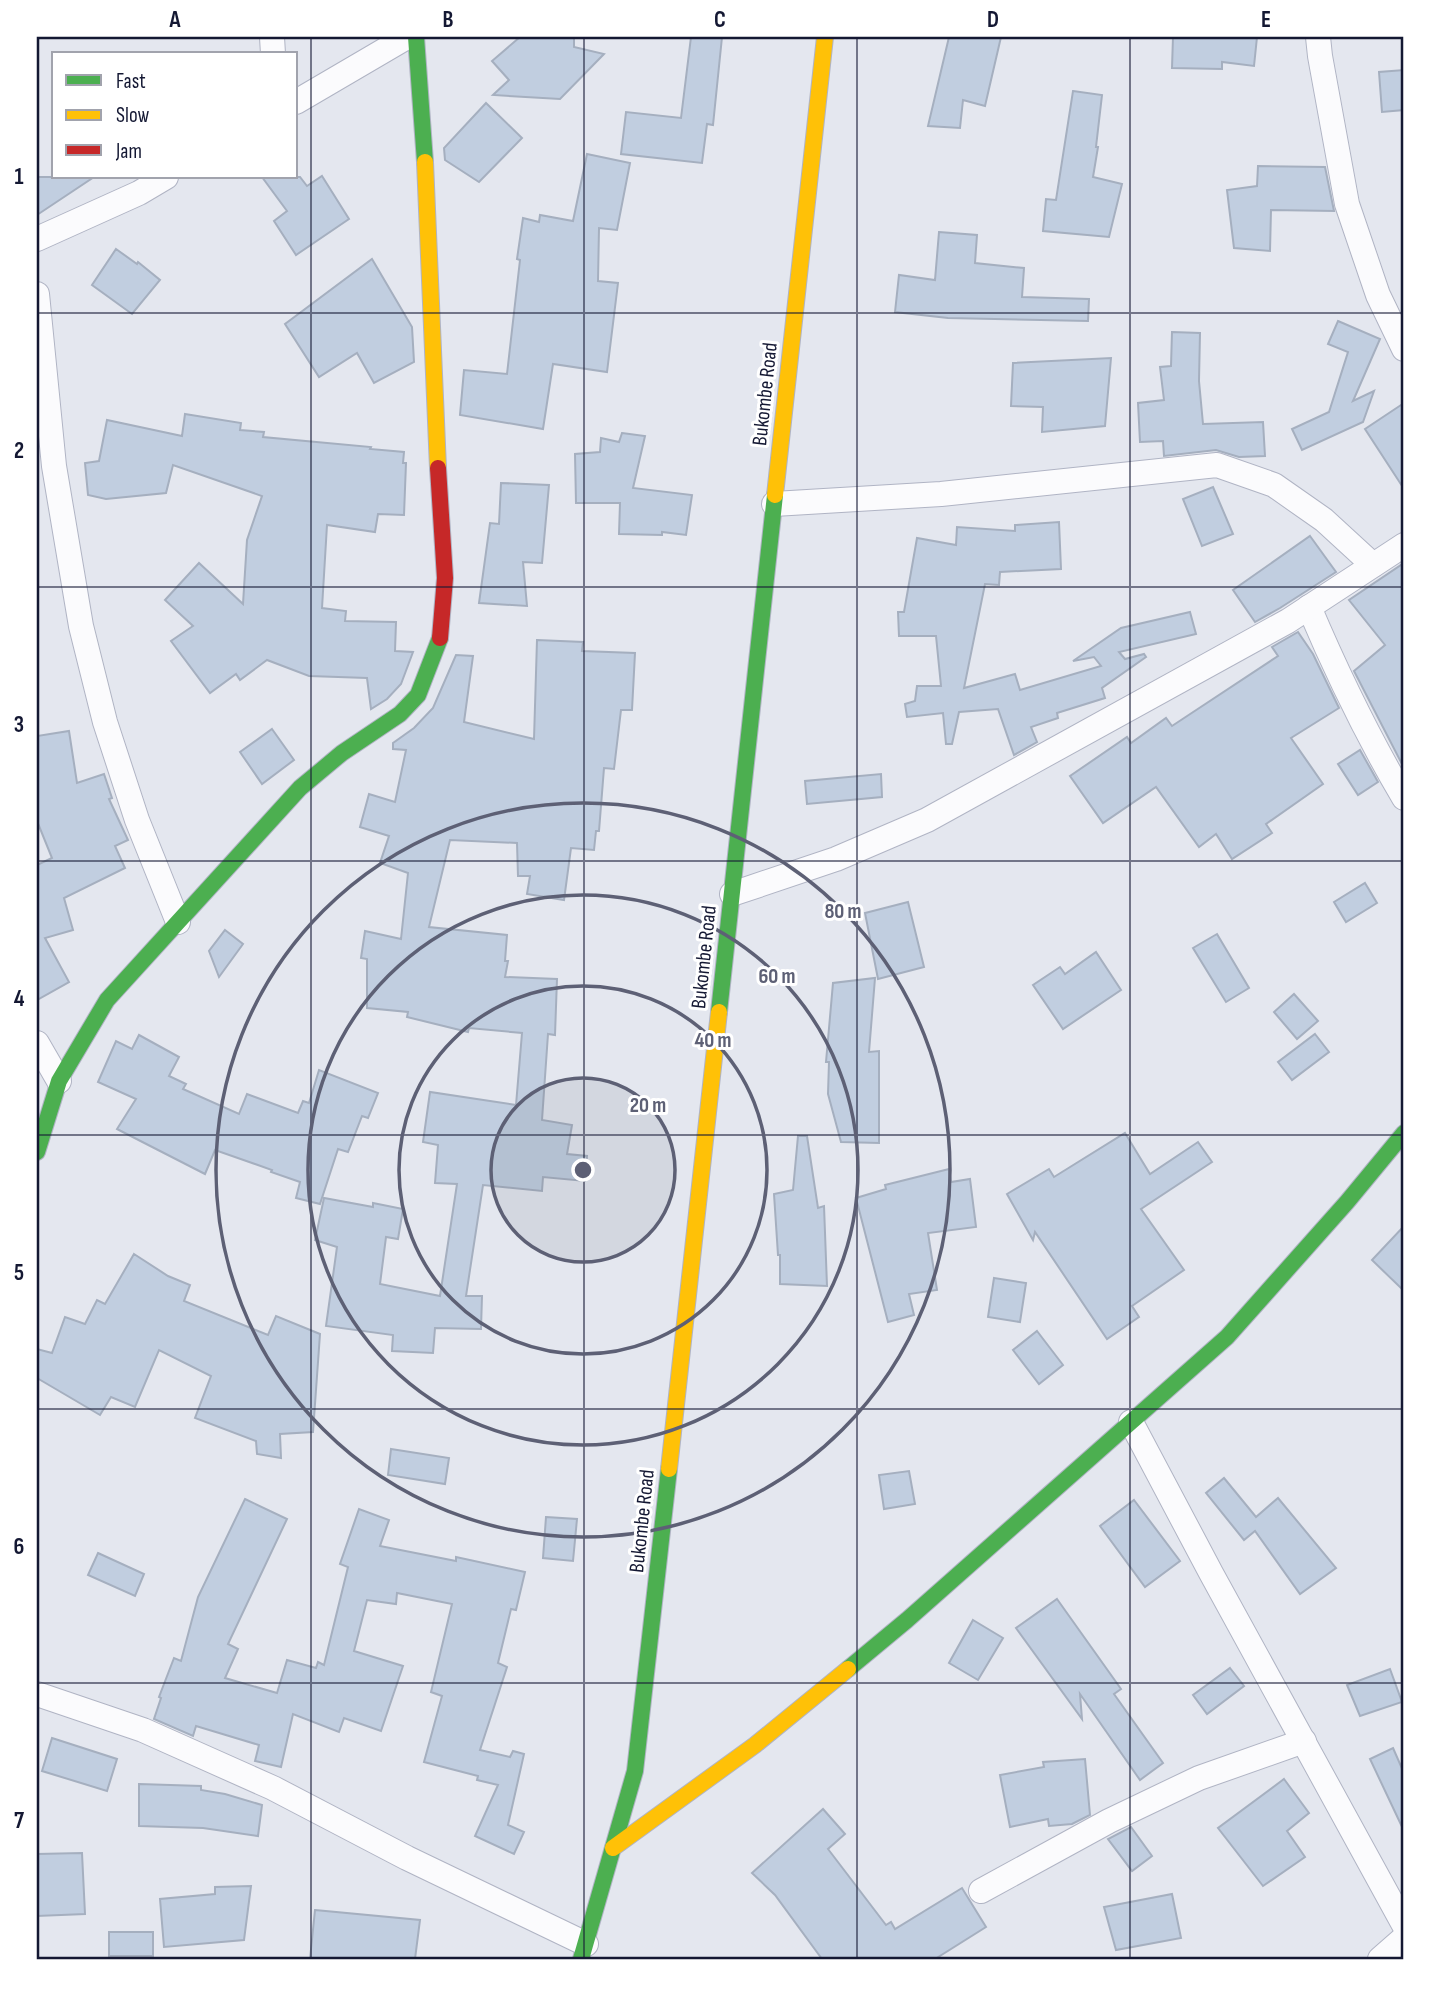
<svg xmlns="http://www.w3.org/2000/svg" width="1441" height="1996" font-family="'Sofia Sans Condensed',sans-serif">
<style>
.building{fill:#c1cee0;stroke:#a5afbf;stroke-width:2}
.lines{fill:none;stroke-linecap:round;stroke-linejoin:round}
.street-casing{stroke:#b0b4c4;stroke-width:26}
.fast-casing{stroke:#b0b4c4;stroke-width:18}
.slow-casing{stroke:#b0b4c4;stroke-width:18}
.jam-casing{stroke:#b0b4c4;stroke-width:18}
.street{stroke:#fbfbfd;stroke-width:24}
.fast{stroke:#4caf50;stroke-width:16}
.slow{stroke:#ffc107;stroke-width:16}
.jam{stroke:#c62828;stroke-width:16}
.grid{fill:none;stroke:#141833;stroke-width:2;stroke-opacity:0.55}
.ring{fill:none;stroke:#5d6075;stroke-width:3.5}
.labels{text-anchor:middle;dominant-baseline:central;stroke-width:6;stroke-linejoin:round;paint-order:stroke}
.street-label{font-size:21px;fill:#141833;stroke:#fff}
.centre{fill:#5d6075;stroke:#fff;stroke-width:3.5}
.ring-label{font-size:21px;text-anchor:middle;font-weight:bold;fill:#5d6075;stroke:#fff;stroke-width:6;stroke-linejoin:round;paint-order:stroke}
.neatline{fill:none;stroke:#141833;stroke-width:2.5}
.grid-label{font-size:23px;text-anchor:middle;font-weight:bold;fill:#141833}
</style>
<rect width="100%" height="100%" fill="#e4e7ef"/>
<g class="building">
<path d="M520,37H574V47L604,54L560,99L493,95L509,80L492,61Z"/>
<path d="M691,37H722L713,125L707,124L702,163L621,154L626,112L681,118Z"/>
<path d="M949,37H1001L985,106L963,100L960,128L928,126Z"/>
<path d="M1173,37H1257L1254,66L1222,62V69L1172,68Z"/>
<path d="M1404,70V110L1382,112L1379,72Z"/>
<path d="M1073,91L1102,95L1096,147H1098L1093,177L1122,184L1109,237L1043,231L1046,199L1056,200Z"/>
<path d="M486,103L522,138L479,182L445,160L444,148Z"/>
<path d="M587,154L630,163L617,230L599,228L598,281L618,283L607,372L553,364L543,429L460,415L464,370L507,374L520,260L517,259L523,218L539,222L540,215L573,221Z"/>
<path d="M1258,166L1325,167L1334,211L1271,210L1270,251L1234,248L1227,190L1257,186Z"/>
<path d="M322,176L349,219L296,255L274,221L287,211L262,177H300L307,186Z"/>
<path d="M37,177H94L37,215Z"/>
<path d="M939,232L977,235L975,263L1024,268L1022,297L1089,299L1088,321L948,318L895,312L899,275L935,280Z"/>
<path d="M116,249L137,264L138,262L160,280L132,314L92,285Z"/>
<path d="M372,259L412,327L414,362L374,383L357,353L319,377L285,324Z"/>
<path d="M1338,321L1380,339L1353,401L1374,391L1363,422L1302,450L1292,429L1329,412L1348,352L1328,344Z"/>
<path d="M1172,332L1200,333L1199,381L1203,424L1263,422L1265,456L1239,457L1216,450L1164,456L1163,441L1140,442L1138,403L1164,400L1160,367L1171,366Z"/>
<path d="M1111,358L1105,426L1042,432L1043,407L1011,406L1013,363Z"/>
<path d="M1404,403V489L1365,429Z"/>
<path d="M185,414L241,423L240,430L264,432L263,437L371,447L370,449L404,452L403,463H406L404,515L378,514L375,532L327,525L322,608L346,611L345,621L396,622L395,651L413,652L401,684L387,699L371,709L367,678L309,676L267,660L240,680L236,674L210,693L171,641L193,626L165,600L199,563L243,604L247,540L262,496L173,465L166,493L106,499L88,495L85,463L99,461L107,420L182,436Z"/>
<path d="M622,433L645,436L633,488L692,495L686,535L662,532V535L619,534L620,503H576L575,454L600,452L601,438L619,442Z"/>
<path d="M501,483L549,485L542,563L523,562L527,606L479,603L490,523L499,524Z"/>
<path d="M1213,487L1233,534L1202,546L1183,499Z"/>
<path d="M1059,522L1061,569L1000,572L999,585L985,584L964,688L1015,674L1020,690L1101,666L1094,657L1073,661L1121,628L1190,612L1196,634L1119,652L1125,659L1144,654L1146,657L1102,688L1105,698L1057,713L1058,718L1031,727L1037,742L1014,755L998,709L959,712L952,744H946L943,713L907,717L905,704L915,701L917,686H941L936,636H899L898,612H904L917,538L956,545L957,527L1015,531V525Z"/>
<path d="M1310,536L1336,572L1280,608L1255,622L1233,590Z"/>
<path d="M1404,563V765L1403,766L1354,671L1385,645L1349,600Z"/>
<path d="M1298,632L1313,654L1339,708L1291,738L1323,784L1266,824L1272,833L1232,859L1216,834L1199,847L1156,787L1103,823L1070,776L1127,737L1131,743L1166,718L1172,726L1278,656L1272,647Z"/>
<path d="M537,640L583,642L582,651L635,653L632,710H621L614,769L604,768L599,831H596L594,850L571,848L564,900L527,894L530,876H518L517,843L450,840L429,927L507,935L505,961H508L505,977L557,979L555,1035L548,1034L542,1120L572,1125L567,1154L587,1156L585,1181L543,1177L542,1191L483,1185L466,1296H482L481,1329L435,1328L433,1353L392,1351L393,1335L326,1326L337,1247L315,1240L324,1198L373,1207V1203L403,1209L398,1239L386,1237L380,1284L440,1296L457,1184L435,1183L438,1145L423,1142L430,1092L516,1105L522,1033L469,1028L468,1032L407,1017L408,1012L367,1008V959L361,958L365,931L401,939L408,873L380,863L389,836L360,827L369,794L395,802L406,750L393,749V743L414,728L433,708L456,655L473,656L464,722L534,739Z"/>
<path d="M272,729L294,760L262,784L240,752Z"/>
<path d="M69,731L77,783L104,774L112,798L109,799L128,840L115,846L125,868L64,898L73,930L45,938L69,982L37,1000V865L52,858L37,821V736Z"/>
<path d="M1360,750L1378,782L1358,795L1338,764Z"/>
<path d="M881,774L882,797L807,804L805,781Z"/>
<path d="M1365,883L1377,903L1346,922L1334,902Z"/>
<path d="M908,902L924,967L878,979L865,913Z"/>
<path d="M225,930L243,944L219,977L209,951Z"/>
<path d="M1217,934L1249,988L1226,1002L1193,948Z"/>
<path d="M1096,952L1121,990L1063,1029L1033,985L1060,967L1065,974Z"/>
<path d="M875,978L869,1052L879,1051V1143L841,1142L828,1094L829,1062H826L833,983Z"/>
<path d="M1294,994L1318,1021L1297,1039L1274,1012Z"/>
<path d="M1315,1034L1329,1052L1292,1080L1278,1062Z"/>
<path d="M139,1035L179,1057L169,1076L186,1084L183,1089L239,1114L247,1094L298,1113L303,1101L309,1103L319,1070L378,1093L368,1118L362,1116L348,1152L338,1149L320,1204L296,1198L300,1182L271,1172L272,1170L215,1150L205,1174L117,1129L136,1099L98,1082L116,1041L132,1049Z"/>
<path d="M1125,1133L1150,1174L1198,1142L1212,1162L1141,1209L1184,1270L1132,1306L1139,1317L1107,1339L1035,1232L1033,1240L1007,1194L1049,1169L1054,1177Z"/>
<path d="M798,1136H807L818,1208L824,1206L827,1286L780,1284V1255H778L774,1194L793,1190Z"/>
<path d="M949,1169L951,1182L970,1179L976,1227L928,1233L937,1290L909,1294L914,1315L888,1322L856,1198L886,1189L885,1185Z"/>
<path d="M1404,1226V1291L1372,1260Z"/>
<path d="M134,1254L168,1276L190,1285L184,1301L268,1335L276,1316L320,1334L313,1432L280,1434L281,1458L257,1454L256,1441L195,1418L211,1376L159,1350L135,1407L111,1397L100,1415L37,1378V1349L52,1353L65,1317L85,1324L97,1300L105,1304Z"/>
<path d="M994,1278L1026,1283L1020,1322L988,1317Z"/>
<path d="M1037,1331L1063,1365L1039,1384L1013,1350Z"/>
<path d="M391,1449L449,1458L445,1484L388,1475Z"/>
<path d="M909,1471L915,1504L884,1509L879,1475Z"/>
<path d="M1224,1478L1256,1517L1278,1498L1336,1568L1300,1594L1255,1531L1244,1540L1206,1493Z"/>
<path d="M245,1499L287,1519L228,1644L238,1649L225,1678L277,1693L287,1660L316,1668L318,1662L324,1665L348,1567L340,1564L359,1509L389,1520L380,1546L456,1561V1557L525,1572L516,1610L511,1609L498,1663L507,1667L480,1750L510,1757L513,1751L524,1754L508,1825L524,1832L514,1854L475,1836L498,1785L477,1780L478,1776L424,1762L442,1696L431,1692L452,1604L397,1593L396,1604L367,1600L354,1651L403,1666L381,1731L344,1718L339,1732L293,1714L281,1767L255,1761L259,1745L196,1726L193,1736L154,1719L161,1698L159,1697L174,1658L181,1661L198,1597Z"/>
<path d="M1134,1500L1180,1561L1145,1587L1100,1526Z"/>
<path d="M546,1517L577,1519L573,1561L543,1558Z"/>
<path d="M98,1553L144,1574L135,1596L88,1575Z"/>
<path d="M1057,1599L1121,1689L1114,1694L1163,1763L1140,1780L1080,1694L1082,1719L1016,1628Z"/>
<path d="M973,1620L1003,1638L978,1680L949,1663Z"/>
<path d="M1230,1668L1244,1686L1207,1714L1193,1695Z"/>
<path d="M1390,1669L1402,1702L1360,1716L1347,1685Z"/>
<path d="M52,1738L117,1759L107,1791L42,1771Z"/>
<path d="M1393,1748L1404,1773V1831L1370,1759Z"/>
<path d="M1085,1759L1090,1815L1072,1824L1049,1826L1048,1819L1010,1827L1000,1775L1044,1767L1043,1762Z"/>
<path d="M1284,1779L1309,1813L1287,1831L1305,1857L1263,1886L1218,1828Z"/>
<path d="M139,1784L201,1786V1790L225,1794L262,1805L258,1836L203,1828L139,1826Z"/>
<path d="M823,1809L845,1834L828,1849L886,1925L891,1922L895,1929L962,1888L986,1927L935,1959H822L775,1895L752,1873Z"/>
<path d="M1131,1827L1152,1856L1132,1871L1108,1839Z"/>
<path d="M82,1853L85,1914L37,1916V1854Z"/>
<path d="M251,1886L244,1940L164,1947L160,1899L215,1894V1887Z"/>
<path d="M1172,1894L1181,1938L1116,1950L1104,1907Z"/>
<path d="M315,1910L420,1920L415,1959H310Z"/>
<rect x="109" y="1932" width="44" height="24"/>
</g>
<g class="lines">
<defs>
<g id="street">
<path d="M272,37L273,54"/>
<path d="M1318,37L1320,56L1347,204L1378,295L1404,349"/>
<path d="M296,102L407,37"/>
<path d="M37,239L139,193L166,177"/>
<path d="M37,294L54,466L81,626L105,722L137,820L178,922"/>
<path d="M774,504L941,494L1217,465L1274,485L1324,520L1373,565"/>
<path d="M1309,607C1337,673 1368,737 1404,798"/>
<path d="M732,894L836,859L927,820L1288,621L1404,545"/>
<path d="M37,1043L59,1081"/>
<path d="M1131,1422L1211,1573L1404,1925"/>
<path d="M37,1694L143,1730L273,1788L407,1858L586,1944"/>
<path d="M981,1891L1109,1821L1199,1778L1304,1741"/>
<path d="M1380,1959L1404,1938"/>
</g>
<g id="fast">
<path d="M416,37L425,162"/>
<path d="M719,1012L775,495"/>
<path d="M37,1152L59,1081L107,1000L300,788L342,753L400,714L418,695L440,638"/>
<path d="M848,1669L907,1620L1227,1337L1347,1202L1404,1133"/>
<path d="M581,1959L635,1771L669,1469"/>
</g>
<g id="slow">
<path d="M425,162L438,468"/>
<path d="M775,495L825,37"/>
<path d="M669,1469L719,1012"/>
<path d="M613,1848L755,1745L848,1669"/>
</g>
<path id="jam" d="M438,468L445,578L440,638"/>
</defs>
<use href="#street" class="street-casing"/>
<use href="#fast" class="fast-casing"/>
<use href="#slow" class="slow-casing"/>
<use href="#jam" class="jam-casing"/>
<use href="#street" class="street"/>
<use href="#fast" class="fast"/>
<use href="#slow" class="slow"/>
<use href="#jam" class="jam"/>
</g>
<path class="grid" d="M311,37V1959M584,37V1959M857,37V1959M1130,37V1959M37,313H1404M37,587H1404M37,861H1404M37,1135H1404M37,1409H1404M37,1683H1404"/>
<circle cx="583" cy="1170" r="92" fill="#5d6075" fill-opacity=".12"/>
<g class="ring">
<circle cx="583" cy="1170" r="92"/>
<circle cx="583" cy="1170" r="184"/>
<circle cx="583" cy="1170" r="275"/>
<circle cx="583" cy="1170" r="367"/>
</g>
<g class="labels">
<g class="street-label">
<text transform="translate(765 394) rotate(-84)">Bukombe Road</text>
<text transform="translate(704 957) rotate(-84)">Bukombe Road</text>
<text transform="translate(642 1521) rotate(-84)">Bukombe Road</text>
</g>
</g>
<circle cx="583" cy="1170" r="10" class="centre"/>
<g class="ring-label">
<text x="843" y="918">80 m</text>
<text x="777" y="983">60 m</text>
<text x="713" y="1047">40 m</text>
<text x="648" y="1112">20 m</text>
</g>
<rect width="1441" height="1996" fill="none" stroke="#ffffff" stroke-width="77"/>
<rect x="52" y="52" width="245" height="126" fill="#ffffff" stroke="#a1a3ad" stroke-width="2"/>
<rect x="66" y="75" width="35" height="10" fill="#4caf50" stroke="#a1a3ad" stroke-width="2"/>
<text x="116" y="88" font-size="21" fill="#141833">Fast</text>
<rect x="66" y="110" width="35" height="10" fill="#ffc107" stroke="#a1a3ad" stroke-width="2"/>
<text x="116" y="122" font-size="21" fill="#141833">Slow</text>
<rect x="66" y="145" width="35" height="10" fill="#c62828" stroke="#a1a3ad" stroke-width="2"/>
<text x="116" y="158" font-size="21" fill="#141833">Jam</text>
<rect x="38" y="38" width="1364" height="1920" class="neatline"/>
<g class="grid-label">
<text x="175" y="27">A</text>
<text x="448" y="27">B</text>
<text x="720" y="27">C</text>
<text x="993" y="27">D</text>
<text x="1266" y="27">E</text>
<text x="19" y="184">1</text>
<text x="19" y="458">2</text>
<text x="19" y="732">3</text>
<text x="19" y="1006">4</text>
<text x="19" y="1280">5</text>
<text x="19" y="1554">6</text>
<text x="19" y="1828">7</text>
</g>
</svg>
